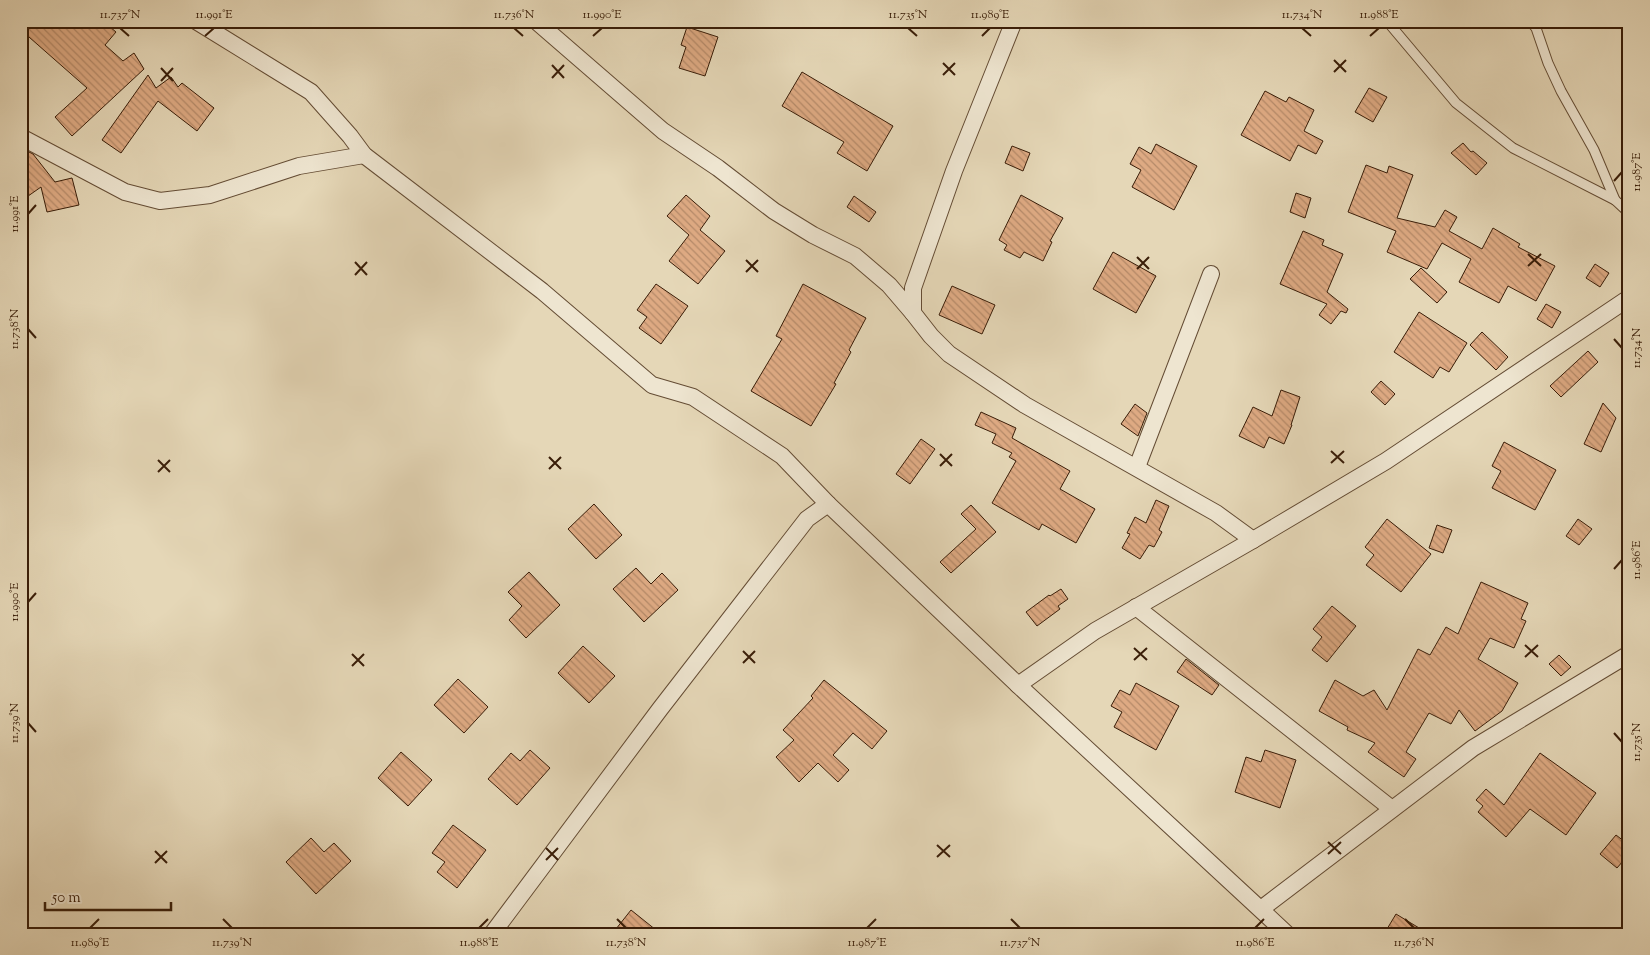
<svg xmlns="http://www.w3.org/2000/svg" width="1650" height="955" font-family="'Sorts Mill Goudy',serif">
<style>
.building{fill:url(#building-back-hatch);stroke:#391d08}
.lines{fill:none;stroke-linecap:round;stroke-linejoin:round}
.lane-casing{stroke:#644c34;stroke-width:11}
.street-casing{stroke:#644c34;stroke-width:18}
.lane{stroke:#eee5d0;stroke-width:9}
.street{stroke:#eee5d0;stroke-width:16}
.ticks{fill:none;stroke:#391d08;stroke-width:2}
.neatline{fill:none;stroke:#391d08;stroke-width:2}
.ticks-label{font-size:12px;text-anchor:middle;fill:#391d08}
</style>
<defs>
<pattern id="building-back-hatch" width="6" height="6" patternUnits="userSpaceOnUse" patternTransform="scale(1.25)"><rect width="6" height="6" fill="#deaa83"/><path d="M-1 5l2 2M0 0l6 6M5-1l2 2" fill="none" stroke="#b58a69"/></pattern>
</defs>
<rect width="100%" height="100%" fill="#e5d7b7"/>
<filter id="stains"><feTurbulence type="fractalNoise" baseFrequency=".004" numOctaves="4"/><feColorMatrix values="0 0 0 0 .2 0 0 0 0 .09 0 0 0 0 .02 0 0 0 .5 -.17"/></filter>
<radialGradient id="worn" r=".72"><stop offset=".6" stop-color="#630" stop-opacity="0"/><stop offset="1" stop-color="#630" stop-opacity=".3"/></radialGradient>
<g class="building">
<path d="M21,21H103L116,32L105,45L123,61L134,53L144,69L72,136L55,117L87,88L21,30Z"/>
<path d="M687,27L718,37L705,76L679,68L686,47L681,45Z"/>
<path d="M802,72L893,126L867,171L837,153L844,142L782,106Z"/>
<path d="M148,75L156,88L171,77L178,87L182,83L214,108L197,131L158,101L121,153L102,140Z"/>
<path d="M1369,88L1387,97L1373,122L1355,112Z"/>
<path d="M1265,91L1286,102L1289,97L1314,110L1304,131L1323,141L1316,154L1298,145L1290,161L1241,135Z"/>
<path d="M1463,143L1471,152L1473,151L1487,163L1476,175L1451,153Z"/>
<path d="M1156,144L1197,166L1174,210L1132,187L1141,170L1130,164L1139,147L1151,154Z"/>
<path d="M1012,146L1030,153L1023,171L1005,163Z"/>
<path d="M27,151L33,154L55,182L72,178L79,205L47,212L41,187L21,201V156Z"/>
<path d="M1366,165L1387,173L1389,166L1413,175L1397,218L1435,227L1445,210L1457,217L1449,231L1482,249L1493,228L1520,244L1518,247L1555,266L1536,301L1508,286L1499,303L1459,282L1471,259L1442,243L1427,269L1387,252L1396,231L1348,212Z"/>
<path d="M1296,193L1311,198L1305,218L1290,212Z"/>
<path d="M686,195L710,216L700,230L725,251L698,284L669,261L689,235L667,216Z"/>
<path d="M1021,195L1063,218L1050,241L1052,242L1043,261L1024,252L1020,258L1004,250L1007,245L999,240Z"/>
<path d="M854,196L876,212L869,222L847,207Z"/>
<path d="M1303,231L1324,240L1322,245L1343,254L1327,292L1348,309L1346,313L1341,311L1331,324L1319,315L1327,304L1280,284Z"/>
<path d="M1113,252L1156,276L1136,313L1093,289Z"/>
<path d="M1595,264L1609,273L1600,287L1586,278Z"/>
<path d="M1421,268L1447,292L1437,303L1410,279Z"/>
<path d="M656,284L688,306L661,344L639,328L647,317L637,310Z"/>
<path d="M803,284L866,318L849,350L851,352L834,383L836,384L811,426L751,391L782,339L776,336Z"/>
<path d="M952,286L995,305L982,334L939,315Z"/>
<path d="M1546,304L1561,312L1552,328L1537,319Z"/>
<path d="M1419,312L1467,343L1449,372L1440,367L1433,378L1394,352Z"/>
<path d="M1482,332L1508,357L1496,370L1470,345Z"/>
<path d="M1588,351L1598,362L1561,397L1550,386Z"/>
<path d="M1381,381L1395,394L1385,405L1371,392Z"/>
<path d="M1281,390L1300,397L1291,425H1292L1284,444L1269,437L1264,448L1239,436L1253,407L1272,416Z"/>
<path d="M1603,403L1616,418L1601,452L1584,444Z"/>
<path d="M1135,404L1147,413L1138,436L1121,424Z"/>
<path d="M981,412L1016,428L1012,438L1070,471L1060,489L1095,509L1076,543L1042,524L1039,530L992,503L1016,461L1009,457L1012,453L992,443L996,434L975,425Z"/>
<path d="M921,439L935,449L910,484L896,474Z"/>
<path d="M1504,442L1556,470L1535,510L1492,488L1501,471L1492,466Z"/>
<path d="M1156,500L1169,506L1159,530L1162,532L1154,547L1149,545L1140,559L1122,548L1130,534L1127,533L1135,517L1146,523Z"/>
<path d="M594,504L622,535L596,559L568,529Z"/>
<path d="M971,505L996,532L951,573L940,562L976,529L961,514Z"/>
<path d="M1387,519L1431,554L1401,592L1366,565L1374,555L1365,547Z"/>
<path d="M1578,519L1592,529L1579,545L1566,536Z"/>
<path d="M1437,525L1452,530L1443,553L1429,548Z"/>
<path d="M636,568L651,584L662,573L678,590L644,622L613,589Z"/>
<path d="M529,572L560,605L526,638L509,620L522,606L508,592Z"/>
<path d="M1481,582L1528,603L1521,619L1526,621L1514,648L1490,638L1478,659L1518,683L1502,711L1475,731L1459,710L1451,724L1429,713L1406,752L1416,759L1404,777L1368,752L1375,743L1347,730L1348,727L1319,711L1335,680L1363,696L1374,690L1387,710L1418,649L1430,655L1446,627L1458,634Z"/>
<path d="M1061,589L1068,599L1058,606L1060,609L1037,626L1026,612L1049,595L1050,596Z"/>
<path d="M1332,606L1356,626L1327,662L1312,650L1322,637L1313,629Z"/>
<path d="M583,646L615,676L589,703L558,673Z"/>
<path d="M1559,655L1571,667L1561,676L1549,664Z"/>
<path d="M1186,659L1219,685L1212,695L1177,672Z"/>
<path d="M458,679L488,707L464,733L434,705Z"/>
<path d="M824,680L887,731L872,749L853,733L833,755L849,770L838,782L818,763L799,782L776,757L794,740L783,730L813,698L811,696Z"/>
<path d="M1136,683L1179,706L1156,750L1114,727L1122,712L1111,706L1120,690L1130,695Z"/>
<path d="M530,750L550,768L517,805L488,779L511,753L520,761Z"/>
<path d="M1265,750L1296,760L1280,808L1235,792L1246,757L1261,762Z"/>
<path d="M401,752L432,780L408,806L378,778Z"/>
<path d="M1540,753L1596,793L1566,835L1530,809L1506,837L1478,812L1483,806L1476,800L1486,789L1504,805Z"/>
<path d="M453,825L486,850L457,888L437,872L445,862L432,853Z"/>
<path d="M1616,835L1629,845V854L1617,868L1600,854Z"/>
<path d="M311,838L324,852L334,843L351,861L316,894L286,862Z"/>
<path d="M631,910L661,934H612Z"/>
<path d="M1396,914L1429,934H1384Z"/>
</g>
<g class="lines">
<defs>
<g id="lane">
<path d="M1387,21L1456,103L1513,148L1615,200"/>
<path d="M1530,21L1536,28L1548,63L1561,91L1594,150L1615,200L1629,213"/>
</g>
<g id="street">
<path d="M196,21L311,92L350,136L364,155L542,291L652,385L693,397L782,456L828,504"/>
<path d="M536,21L663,131L718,168L774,211L813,235L855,256L889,285L913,313"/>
<path d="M1014,21L954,171L927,248L913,288V313L931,336L949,354L1025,405L1216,513L1253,540"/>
<path d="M21,137L125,192L160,201L210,195L299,166L364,155"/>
<path d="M1137,467L1211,274"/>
<path d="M1136,607L1392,809"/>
<path d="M1018,685L1095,631L1253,540L1386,461L1629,298"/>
<path d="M1261,909L1473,748L1629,654"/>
<path d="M492,934L660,709L807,519L828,504L1018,685L1287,934"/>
</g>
</defs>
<use href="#lane" class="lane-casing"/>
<use href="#street" class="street-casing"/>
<use href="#lane" class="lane"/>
<use href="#street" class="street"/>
</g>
<path class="ticks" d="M120,28L129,36M514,28L523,36M908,28L917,36M1302,28L1311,36M205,36L214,28M593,36L602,28M982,36L990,28M1370,36L1379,28M1334,60L1346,72M943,63L955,75M552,65L564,78M161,68L173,81M1334,72L1346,60M943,75L955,63M552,78L564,65M161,81L173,68M1614,181L1622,172M28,214L36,205M1528,254L1541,266M1137,257L1149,269M746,260L758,272M355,262L367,275M1528,266L1541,254M1137,269L1149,257M746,272L758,260M355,275L367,262M28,329L36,338M1614,339L1622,348M1331,451L1344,463M940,454L952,466M549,457L561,469M158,460L170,472M1331,463L1344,451M940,466L952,454M549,469L561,457M158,472L170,460M1614,569L1622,560M28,602L36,593M1525,645L1538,657M1134,648L1147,660M743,651L755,663M352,654L364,666M1525,657L1538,645M1134,660L1147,648M743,663L755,651M352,666L364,654M28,723L36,732M1614,733L1622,742M1328,842L1341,854M937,845L950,857M546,848L558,860M155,851L167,863M1328,854L1341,842M937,857L950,845M546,860L558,848M155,863L167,851M223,919L232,928M617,919L626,928M1011,919L1020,928M1405,919L1414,928M90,928L99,919M479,928L488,919M867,928L876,919M1255,928L1264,919"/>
<rect width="1650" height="955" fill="none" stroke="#e5d7b7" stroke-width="55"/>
<path d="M45 902v8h126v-8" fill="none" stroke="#391d08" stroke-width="2.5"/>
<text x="52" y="902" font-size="15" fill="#391d08" stroke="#eee5d0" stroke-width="4" paint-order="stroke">50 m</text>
<rect x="28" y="28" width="1594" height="900" class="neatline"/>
<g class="ticks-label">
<text x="120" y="18">11.737°N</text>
<text x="214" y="18">11.991°E</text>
<text x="514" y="18">11.736°N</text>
<text x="602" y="18">11.990°E</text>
<text x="908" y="18">11.735°N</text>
<text x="990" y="18">11.989°E</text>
<text x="1302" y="18">11.734°N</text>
<text x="1379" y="18">11.988°E</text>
<text transform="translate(1636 172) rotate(-90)" y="4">11.987°E</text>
<text transform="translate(14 214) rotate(-90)" y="4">11.991°E</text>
<text transform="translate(14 329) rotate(-90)" y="4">11.738°N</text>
<text transform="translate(1636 348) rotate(-90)" y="4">11.734°N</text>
<text transform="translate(1636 560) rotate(-90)" y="4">11.986°E</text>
<text transform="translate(14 602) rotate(-90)" y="4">11.990°E</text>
<text transform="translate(14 723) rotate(-90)" y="4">11.739°N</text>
<text transform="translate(1636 742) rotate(-90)" y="4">11.735°N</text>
<text x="90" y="946">11.989°E</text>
<text x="232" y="946">11.739°N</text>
<text x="479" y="946">11.988°E</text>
<text x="626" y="946">11.738°N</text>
<text x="867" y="946">11.987°E</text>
<text x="1020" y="946">11.737°N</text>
<text x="1255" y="946">11.986°E</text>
<text x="1414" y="946">11.736°N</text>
</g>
<rect width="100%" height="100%" filter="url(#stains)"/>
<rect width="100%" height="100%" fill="url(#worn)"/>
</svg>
